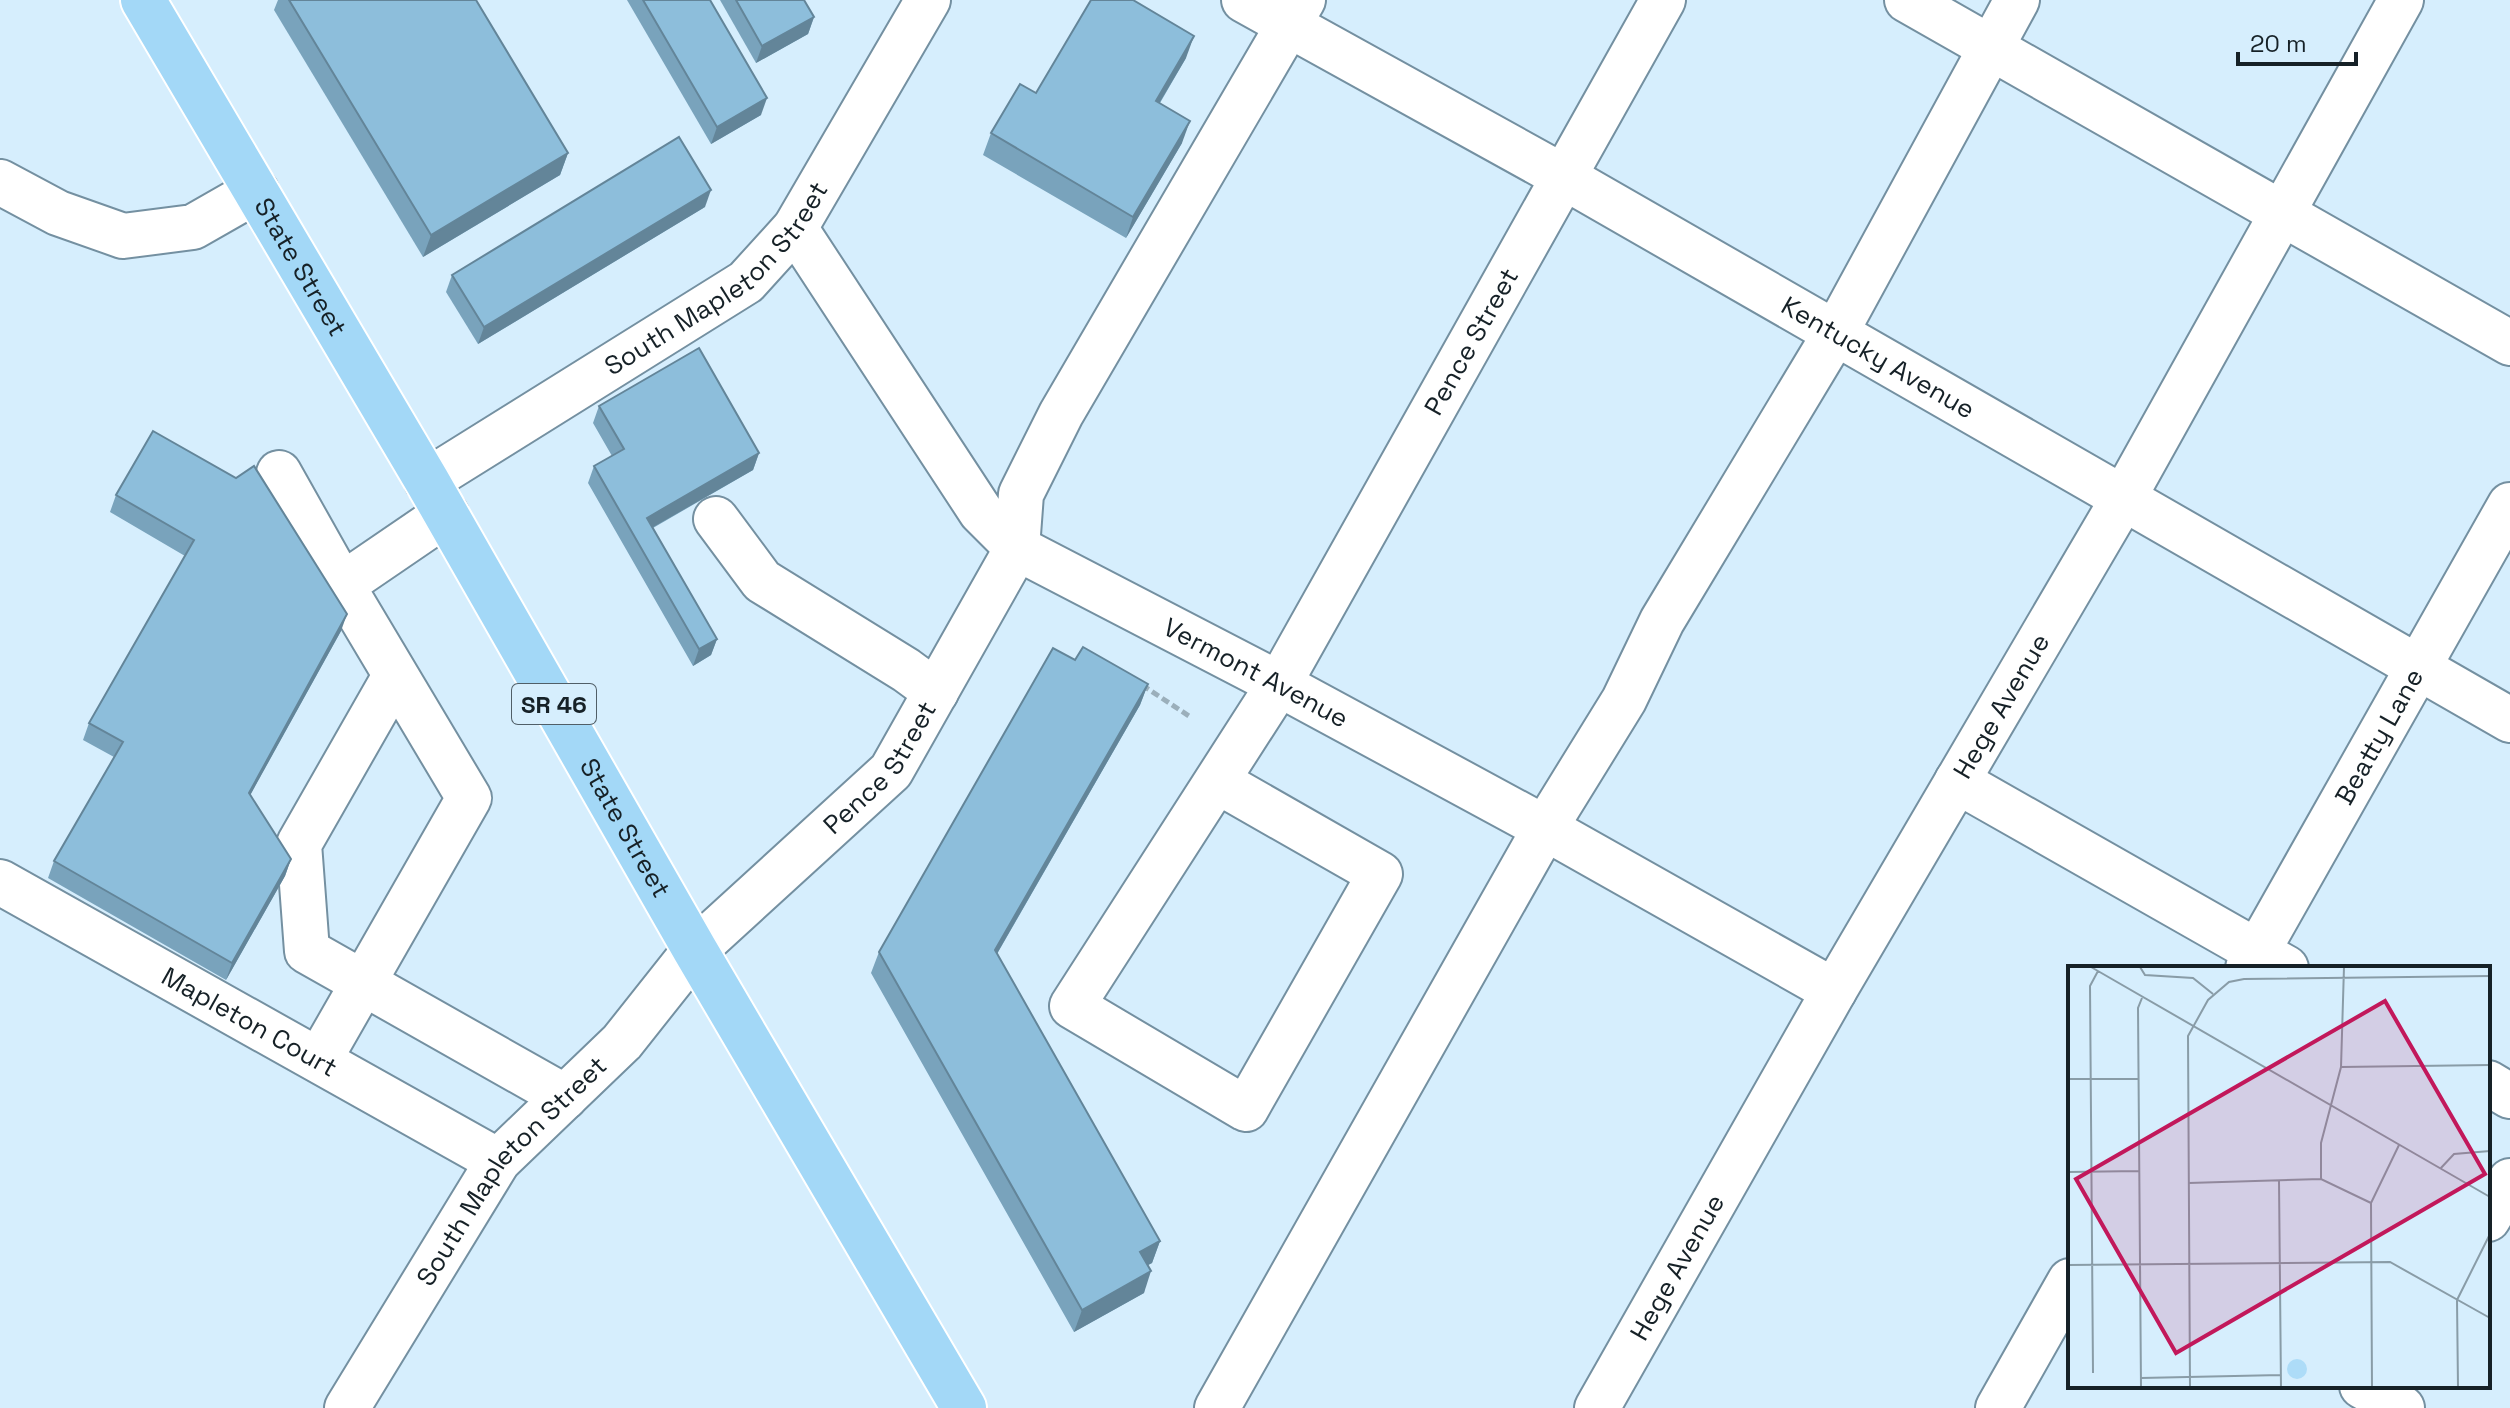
<svg xmlns="http://www.w3.org/2000/svg" width="2510" height="1408" font-family="'Space Grotesk',sans-serif">
<style>
.lines{fill:none;stroke-linecap:round;stroke-linejoin:round}
.minor-casing{stroke:#7490a1;stroke-width:48}
.highway-casing{stroke:#fff;stroke-width:48}
.path{stroke:#9bafbb;stroke-width:5;stroke-dasharray:8 4;stroke-linecap:butt}
.minor{stroke:#fff;stroke-width:44}
.highway{stroke:#a3d8f7;stroke-width:44}
.wall{fill:#79a3bc}
.shaded-wall{fill:#638599}
.building{fill:#8dbedb;stroke:#638599;stroke-width:2}
.labels{text-anchor:middle;dominant-baseline:central;stroke-width:6;stroke-linejoin:round;paint-order:stroke}
.shield{fill:#d6eefd;stroke:#505e67;stroke-width:2}
.shield-label{font-size:24px;font-weight:bold;fill:#162127}
.street-label{font-size:26px;fill:#162127;stroke:#d6eefd}
.inset-road{fill:none;stroke:#899ca7;stroke-width:2}
.view{fill:#c2185b;fill-opacity:0.15;stroke:#c2185b;stroke-width:4}
.inset-edge{fill:none;stroke:#162127;stroke-width:4}
</style>
<rect width="100%" height="100%" fill="#d6eefd"/>
<g class="lines">
<defs>
<g id="minor">
<path id="s1" d="M1244,0L1564,177L2510,720"/>
<path d="M1907,0L2510,343"/>
<path d="M0,182L58,213L123,236L193,227L256,191"/>
<path id="s2" d="M795,228L981,512L1017,548L1279,684L1545,828L1834,991"/>
<path d="M279,473L342,585"/>
<path id="s3" d="M427,481L746,282L795,228L928,0"/>
<path d="M716,519L762,581L906,670L936,692"/>
<path d="M395,676L299,844L307,951L565,1097"/>
<path id="s4" d="M1217,781L1380,874L1246,1109L1072,1006L1279,684L1663,0"/>
<path d="M1957,781L2286,968"/>
<path id="s5" d="M0,882L498,1161"/>
<path id="s6" d="M2248,968L2510,505"/>
<path d="M319,1060L469,798L342,585L446,514"/>
<path d="M2488,1083L2510,1096"/>
<path d="M2488,1219L2510,1181"/>
<path d="M2362,1386L2402,1408"/>
<path id="s7" d="M347,1408L498,1161L622,1042L695,950L891,771L1017,548L1021,494L1061,414L1303,0"/>
<path d="M1217,1408L1545,828L1624,700L1662,621L1836,332L2017,0"/>
<path id="s8" d="M1597,1408L1834,991L2124,497L2401,0"/>
<path d="M1998,1408L2070,1281"/>
</g>
<g id="highway">
<path id="s9" d="M143,0L427,481L695,950L964,1408"/>
</g>
</defs>
<use href="#minor" class="minor-casing"/>
<use href="#highway" class="highway-casing"/>
<path class="path" d="M1142,685L1192,718"/>
<use href="#minor" class="minor"/>
<use href="#highway" class="highway"/>
</g>
<g class="wall">
<path d="M278,0H476L568,153L560,175L423,257L274,10Z"/>
<path d="M627,0H710L761,115L711,144Z"/>
<path d="M720,0H804L814,17L808,34L756,63Z"/>
<path d="M1186,58L1160,103L1182,143L1126,238L983,155L991,133L1036,93Z"/>
<path d="M705,207L478,344L446,292L452,275Z"/>
<path d="M599,406L759,453L753,470L653,528L717,639L711,655L693,666L588,483L594,466L612,456L593,423Z"/>
<path d="M153,431L341,631L250,795L291,859L285,876L226,980L48,878L54,861L114,757L83,740L89,723L185,556L110,512L116,495Z"/>
<path d="M1075,660L1148,684L1140,705L997,954L1160,1241L1152,1263L1148,1265L1144,1293L1074,1332L871,973L879,952Z"/>
</g>
<g class="shaded-wall">
<path d="M814,17L808,34L756,63L762,46Z"/>
<path d="M1194,36L1186,58L1148,122L1156,101Z"/>
<path d="M767,98L761,115L711,144L717,127Z"/>
<path d="M1190,121L1182,143L1126,238L1133,217Z"/>
<path d="M568,153L560,175L423,257L431,235Z"/>
<path d="M711,190L705,207L478,344L484,327Z"/>
<path d="M759,453L753,470L641,534L647,518Z"/>
<path d="M347,614L341,631L242,810L249,793Z"/>
<path d="M717,639L711,655L693,666L699,649Z"/>
<path d="M1148,684L1140,705L987,971L995,950Z"/>
<path d="M291,859L285,876L226,980L232,963Z"/>
<path d="M1160,1241L1152,1263L1132,1273L1140,1252Z"/>
<path d="M1151,1271L1144,1293L1074,1332L1082,1310Z"/>
</g>
<g class="building">
<path d="M289,0H476L568,153L431,235Z"/>
<path d="M643,0H710L767,98L717,127Z"/>
<path d="M736,0H804L814,17L762,46Z"/>
<path d="M1091,0H1133L1194,36L1156,101L1190,121L1133,217L991,133L1020,84L1036,93Z"/>
<path d="M679,137L711,190L484,327L452,275Z"/>
<path d="M699,348L759,453L647,518L717,639L699,649L594,466L624,449L599,406Z"/>
<path d="M153,431L236,478L254,466L347,614L249,793L291,859L232,963L54,861L123,742L89,723L194,540L116,495Z"/>
<path d="M1083,647L1148,684L995,950L1160,1241L1140,1252L1151,1271L1082,1310L879,952L1053,648L1075,660Z"/>
</g>
<g class="labels">
<rect class="shield" x="512" y="684" width="84" height="40" rx="6"/>
<g class="shield-label">
<text x="554" y="704">SR 46</text>
</g>
<g class="street-label">
<text stroke="none"><textPath href="#s9" startOffset="310">State Street</textPath></text>
<text stroke="none"><textPath href="#s3" startOffset="356">South Mapleton Street</textPath></text>
<text stroke="none"><textPath href="#s4" startOffset="1436">Pence Street</textPath></text>
<text stroke="none"><textPath href="#s1" startOffset="728">Kentucky Avenue</textPath></text>
<text stroke="none"><textPath href="#s2" startOffset="660">Vermont Avenue</textPath></text>
<text stroke="none"><textPath href="#s8" startOffset="810">Hege Avenue</textPath></text>
<text stroke="none"><textPath href="#s6" startOffset="266">Beatty Lane</textPath></text>
<text stroke="none"><textPath href="#s7" startOffset="840">Pence Street</textPath></text>
<text stroke="none"><textPath href="#s9" startOffset="958">State Street</textPath></text>
<text stroke="none"><textPath href="#s5" startOffset="286">Mapleton Court</textPath></text>
<text stroke="none"><textPath href="#s7" startOffset="290">South Mapleton Street</textPath></text>
<text stroke="none"><textPath href="#s8" startOffset="162">Hege Avenue</textPath></text>
</g>
</g>
<g transform="translate(2068 966)">
<rect width="422" height="422" fill="#d6eefd"/>
<path d="M219 403a10 10 0 1 1 20 0a10 10 0 1 1-20 0Z" fill="#addcf8"/>
<path class="inset-road" d="M23,1L422,231M72,1L77,9L125,12L145,28M273,101L422,99M0,113H70M372,203L386,188L422,185M0,206L71,205M253,213V177L273,101L276,1M211,215L213,421M121,217L253,213L303,237M0,299L322,296L422,352M25,407L22,20L30,5M73,412L213,409M73,421L70,42L74,32M122,421L120,70L140,34L161,16L176,13L422,10M304,421L303,237L331,179M390,421L389,334L422,268"/>
<path class="view" d="M317,35L417,208L108,387L8,213Z"/>
<rect width="422" height="422" class="inset-edge"/>
</g>
<path d="M2238 52v12h118v-12" fill="none" stroke="#162127" stroke-width="4"/>
<text x="2250" y="52" font-size="24" fill="#162127" stroke="#d6eefd" stroke-width="6" paint-order="stroke">20 m</text>
</svg>
